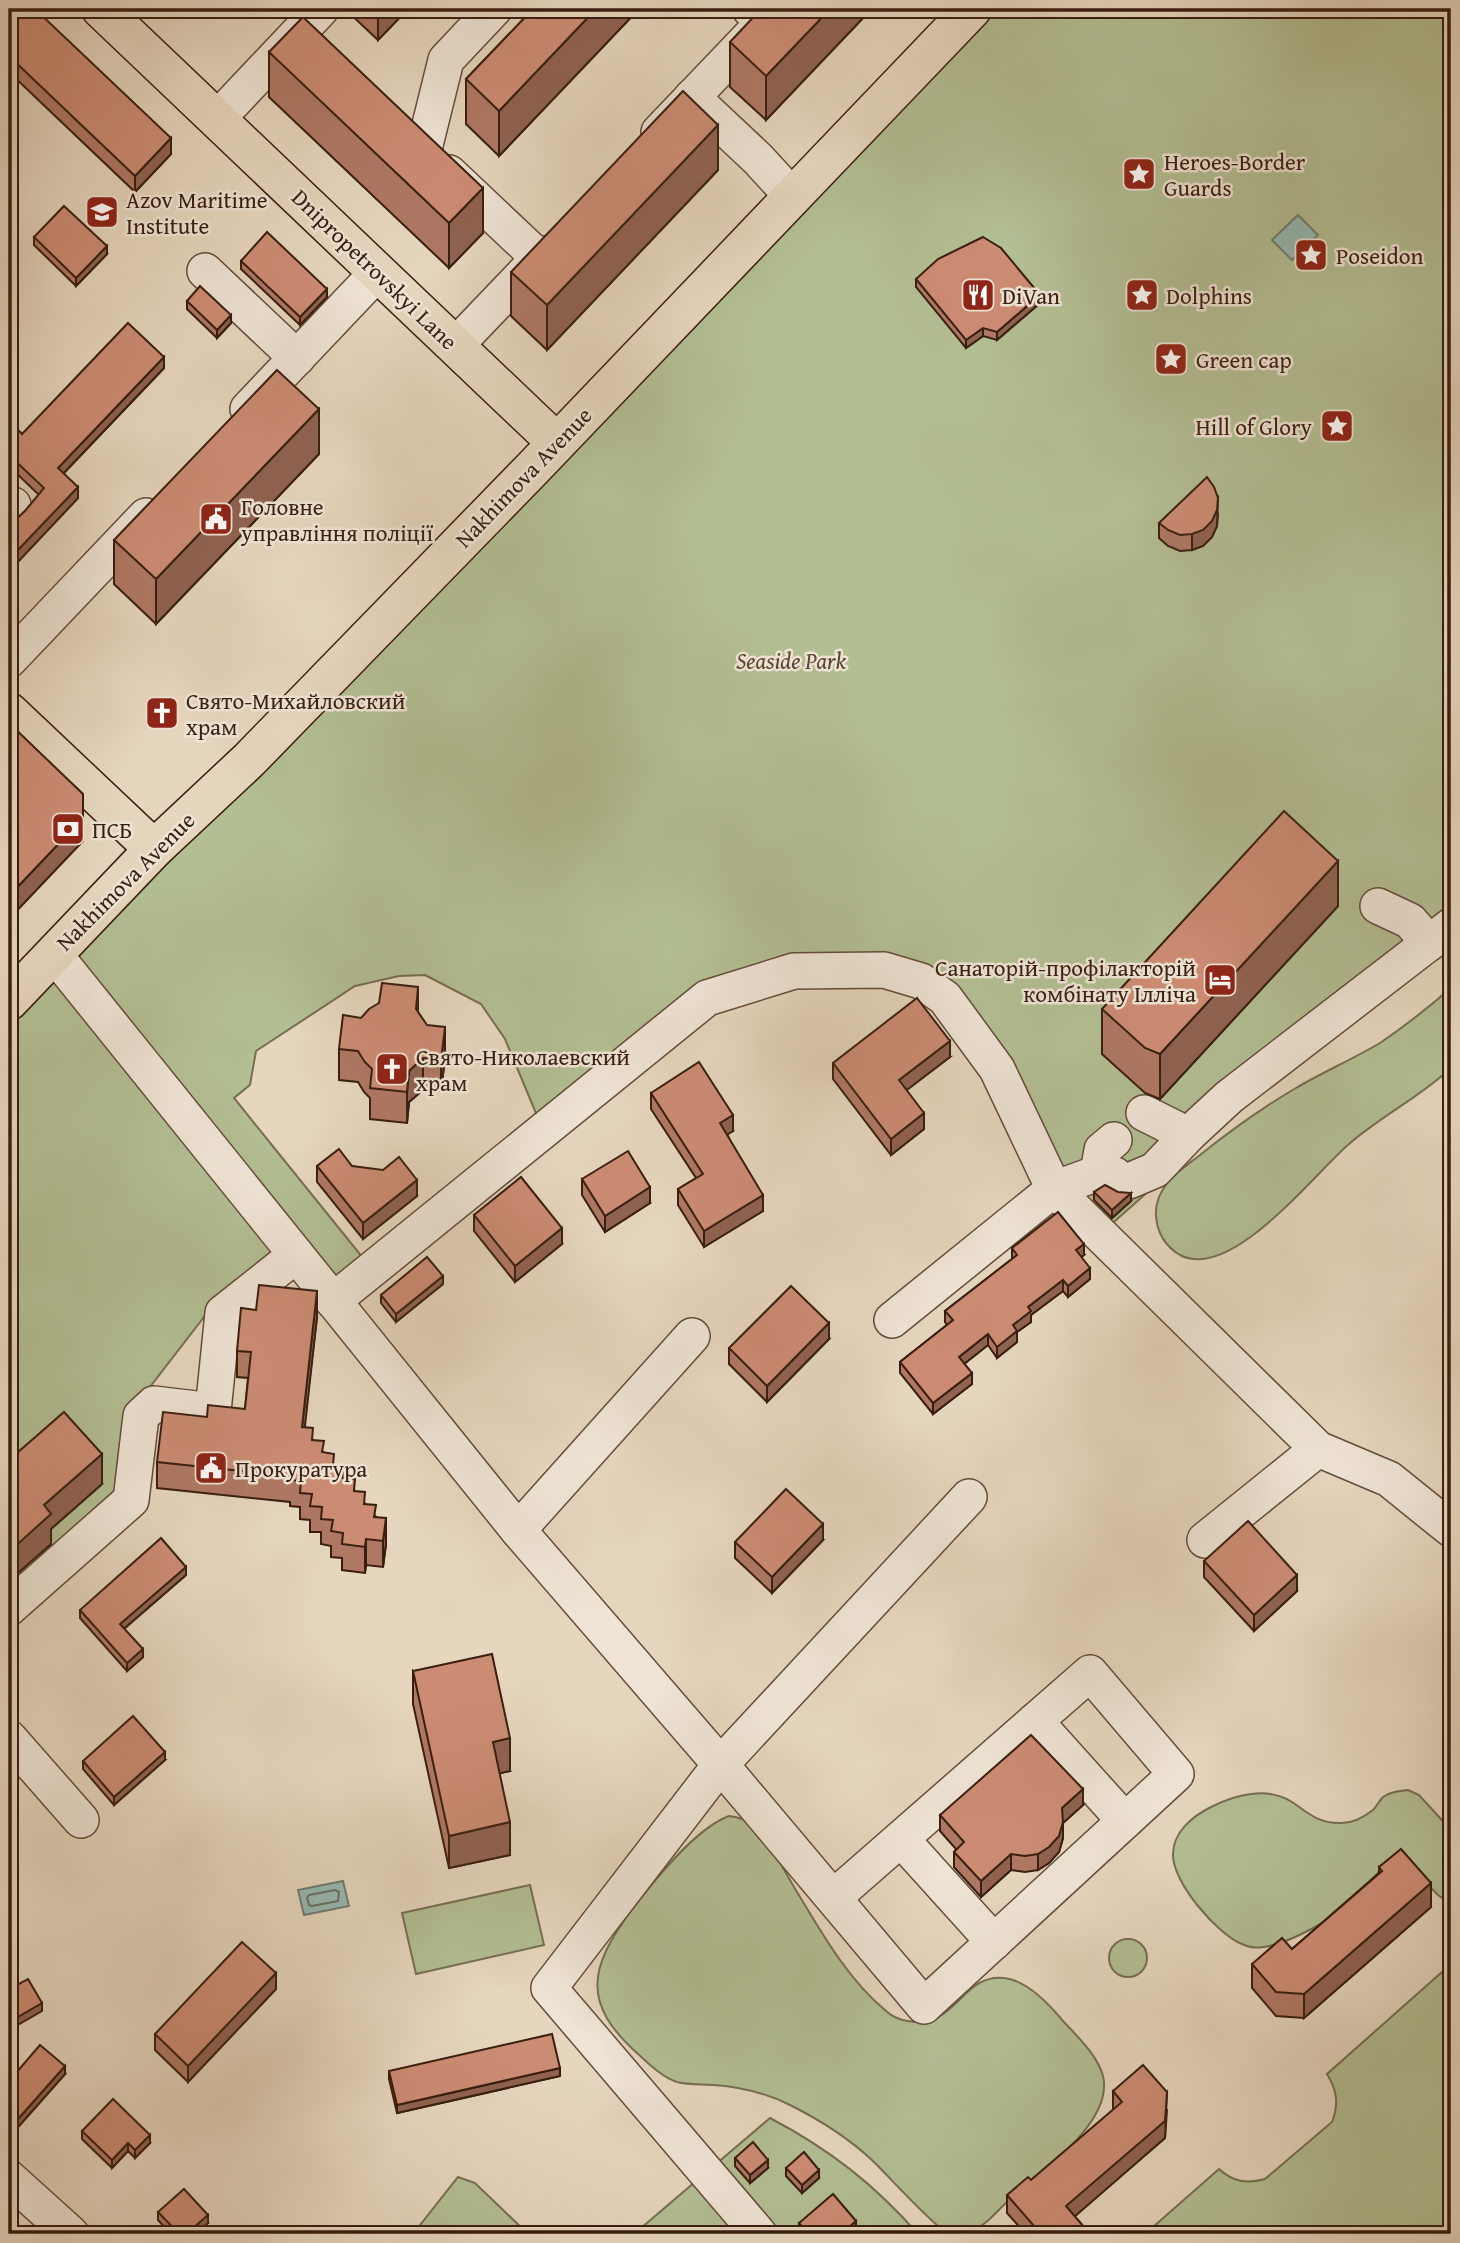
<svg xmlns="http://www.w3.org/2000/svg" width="1460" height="2243" font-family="'Gentium Book Plus',serif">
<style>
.green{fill:#b3be93;stroke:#766e52;stroke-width:2;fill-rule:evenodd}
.water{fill:#96b9b3;stroke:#717b72;stroke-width:2}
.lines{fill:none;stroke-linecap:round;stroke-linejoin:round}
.shore{stroke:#686c62;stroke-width:2}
.minor-casing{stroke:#644c3c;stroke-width:38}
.major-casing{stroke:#391e10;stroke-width:41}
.minor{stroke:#efe4d5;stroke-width:35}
.major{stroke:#e6d6be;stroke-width:38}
.wall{fill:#af7864;stroke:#391e10;stroke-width:2}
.shaded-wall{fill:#8f6251;stroke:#391e10;stroke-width:2}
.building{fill:#cc8c74;stroke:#391e10;stroke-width:2}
.labels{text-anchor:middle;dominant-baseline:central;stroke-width:5;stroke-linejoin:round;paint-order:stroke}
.poi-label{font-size:23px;fill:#391e10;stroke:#efe4d5;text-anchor:start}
.street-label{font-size:23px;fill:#391e10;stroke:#efe4d5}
.park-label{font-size:23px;font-style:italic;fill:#584631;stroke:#efe4d5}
</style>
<rect width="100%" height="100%" fill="#e6d6be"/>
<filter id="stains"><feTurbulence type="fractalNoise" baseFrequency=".00286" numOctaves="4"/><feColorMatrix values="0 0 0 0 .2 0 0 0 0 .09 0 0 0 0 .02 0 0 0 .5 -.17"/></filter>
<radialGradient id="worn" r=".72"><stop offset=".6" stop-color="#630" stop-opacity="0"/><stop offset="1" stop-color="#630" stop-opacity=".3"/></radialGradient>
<g class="green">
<path d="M969,9H1451V936L1147,1178L1150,1190L1106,1229L939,1006L881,982L795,981L711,1007L340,1309L281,1254L214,1304L130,1413L121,1494L9,1593V1013ZM425,975L481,1004L505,1039L538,1118L363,1258L234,1098L250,1085L256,1051L355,986L399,976Z"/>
<path d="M1451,988V1068C1420,1097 1381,1116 1349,1144C1314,1174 1231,1282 1180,1255C1166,1247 1157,1233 1156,1216C1155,1204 1160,1192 1168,1182C1176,1172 1190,1163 1200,1155C1230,1131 1262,1108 1296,1088C1323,1072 1353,1059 1380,1043C1405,1026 1429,1007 1451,988Z"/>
<path d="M1408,1790L1419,1795L1451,1830V1904L1438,1895L1419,1876L1381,1870C1371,1879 1366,1890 1357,1898C1336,1917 1290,1944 1263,1947C1257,1948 1248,1947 1242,1944C1217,1934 1172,1882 1173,1854C1173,1832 1193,1816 1211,1807C1234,1795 1268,1786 1292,1802C1308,1813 1318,1823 1339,1823C1351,1824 1364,1817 1373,1810C1377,1806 1379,1801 1383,1797C1390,1792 1399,1791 1408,1790Z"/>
<path d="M729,1816C738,1817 746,1819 753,1826C770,1842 782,1867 794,1887C819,1928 847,1979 885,2010C891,2016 900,2020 908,2021C956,2030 962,1973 1004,1978C1027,1980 1049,2004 1063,2021C1077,2036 1098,2056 1103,2076C1114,2122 1041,2172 1011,2198C986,2221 976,2243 938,2226C915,2206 895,2183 874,2162C850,2139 820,2120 790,2105C766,2093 741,2087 714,2085C702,2084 688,2085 677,2082C662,2077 649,2064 638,2054C581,2003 589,1968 631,1911C652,1883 696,1828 729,1816Z"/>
<path d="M530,1885L544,1945L416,1974L402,1913Z"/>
<circle cx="1128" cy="1958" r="19"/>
<path d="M1451,1964V2234H1145L1219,2169C1233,2182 1247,2184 1265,2179L1332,2122C1339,2104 1337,2090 1327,2074Z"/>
<path d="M770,2118C829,2149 874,2184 918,2234H634Z"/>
<path d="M458,2177L475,2183L528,2234H413Z"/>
</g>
<g class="water">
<path d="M1298,215L1318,235L1292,260L1272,240Z"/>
<path d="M343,1881L349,1906L304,1915L298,1890Z"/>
</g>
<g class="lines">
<path class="shore" d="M335,1890L339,1892L338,1901L312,1906L309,1905L307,1898L309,1895Z"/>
<defs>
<g id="minor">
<path d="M692,97L758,159L792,196"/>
<path d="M217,119L321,9"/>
<path d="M659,132L764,22L750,9"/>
<path d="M424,149L446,60L494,9"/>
<path d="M449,173L539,258"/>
<path d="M205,271L297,358"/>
<path d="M455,346L543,254"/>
<path d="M248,409L378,272"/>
<path d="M9,510L13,505"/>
<path d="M9,660L146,516"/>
<path d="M1378,906L1410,921L1429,943"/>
<path d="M54,954L518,1530L726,1771L924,2006L1176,1774L1090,1673L833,1898"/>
<path d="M1144,1113L1188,1135"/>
<path d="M1098,1173L1102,1150L1114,1140"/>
<path d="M333,1301L707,998L794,971L884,970L921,981L945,998L997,1069L1054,1189L1318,1449L1389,1479L1451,1529"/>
<path d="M892,1320L1054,1189L1098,1173H1107L1115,1175L1120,1180L1129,1181L1155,1170L1188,1135L1229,1097L1451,926"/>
<path d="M518,1530L692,1336"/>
<path d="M1205,1540L1318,1449"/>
<path d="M9,1608L131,1500L141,1416L154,1404L213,1411L223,1313L296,1255"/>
<path d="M1035,1721L1125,1821"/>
<path d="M9,1738L81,1820"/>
<path d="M901,1839L994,1942"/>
<path d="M9,2178L71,2234"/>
<path d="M759,2234L549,1988L721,1764L969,1497"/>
</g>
<g id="major">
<path d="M101,9L556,442"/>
<path d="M9,712L154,849"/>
<path d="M9,1001L154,849L249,760L535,466L972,9"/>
</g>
</defs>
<use href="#minor" class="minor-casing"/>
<use href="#major" class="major-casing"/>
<use href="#minor" class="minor"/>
<use href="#major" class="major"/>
</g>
<g class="wall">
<path d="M9,9L171,154L135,192L9,72Z"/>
<path d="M345,9H408L378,40Z"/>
<path d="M533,9H639L499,156L466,124V79Z"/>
<path d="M863,9V18L766,120L730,87V42Z"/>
<path d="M269,52L483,233L449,268L269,97Z"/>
<path d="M718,170L547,350L511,316V272Z"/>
<path d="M34,237L107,254L76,286L34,245Z"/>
<path d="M241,261L327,297L300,325L241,269Z"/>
<path d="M916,279L1040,303L997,340L983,336L966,348L916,287Z"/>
<path d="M187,301L231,323L217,338L187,309Z"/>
<path d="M164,368L64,473L78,498L14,566L9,561V526L25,511L39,495L9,466V421L22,434Z"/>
<path d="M319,454L156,624L114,584V540Z"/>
<path d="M1218,514L1217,526L1212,537L1203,546L1192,550L1180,551L1168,546L1159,538V523Z"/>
<path d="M1338,906L1160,1099L1145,1093L1102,1054V1009Z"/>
<path d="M418,1012L445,1058L441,1091L423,1090L409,1102L407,1123L370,1119V1098L364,1092L358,1082L339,1080V1049L361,1018Z"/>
<path d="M950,1057L906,1090L924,1129L891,1155L833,1079V1063Z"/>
<path d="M651,1093L733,1131L727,1134L763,1211L704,1247L678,1205V1189L696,1178L651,1109Z"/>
<path d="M317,1166H352L417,1196L363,1239L317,1182Z"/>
<path d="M582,1179L650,1203L605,1232L582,1195Z"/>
<path d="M1094,1192L1131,1201L1112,1218L1094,1200Z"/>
<path d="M474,1215L562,1244L515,1282L474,1231Z"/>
<path d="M1012,1248L1084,1255L1081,1257L1090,1279L1068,1297L1063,1291L1031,1315V1322L1017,1332V1342L997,1358L988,1345L964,1364L972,1384L933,1414L900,1373V1362L947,1325L945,1322V1311L1012,1259Z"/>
<path d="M443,1284L396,1322L381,1303V1295Z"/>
<path d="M317,1317L304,1427L313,1440L376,1517L386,1544L383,1567L366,1565L365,1573L342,1570V1558L331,1557V1546L321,1544V1532H310V1520L300,1519V1507L290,1506V1502L157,1488V1462L207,1417L245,1409L248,1378L237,1377V1351Z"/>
<path d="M829,1339L767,1402L729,1364V1348Z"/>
<path d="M9,1460L102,1484L51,1529V1544L11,1579L9,1577Z"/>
<path d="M823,1540L772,1593L735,1558V1542Z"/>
<path d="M1204,1561L1297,1591L1254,1631L1204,1577Z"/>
<path d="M186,1575L124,1629L143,1657L127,1671L80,1618V1610Z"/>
<path d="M413,1671L510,1771L499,1773L510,1855L449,1868L413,1704Z"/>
<path d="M1451,1705V1736L1448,1732V1708Z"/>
<path d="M165,1760L114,1805L83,1769V1761Z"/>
<path d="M1083,1805L1063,1823V1838L1059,1852L1049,1863L1038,1870L1025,1872L1011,1870L981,1897L954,1867V1852L956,1849L940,1831V1815Z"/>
<path d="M1379,1867L1431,1907L1304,2018L1276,2016L1252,1988V1964L1292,1949L1379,1873Z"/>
<path d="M276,1989L188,2082L155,2050V2034Z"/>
<path d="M389,2071L560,2076L397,2113L389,2079Z"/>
<path d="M65,2074L11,2135L9,2133V2081Z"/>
<path d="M1113,2091L1167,2110L1165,2138L1074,2216L1090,2234H1026L1007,2213V2195L1031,2180L1114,2109L1113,2108Z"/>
<path d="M82,2131L150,2143L135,2158L128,2151L112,2168L82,2139Z"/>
<path d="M735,2158L768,2168L750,2183L735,2166Z"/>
<path d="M786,2168L819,2178L802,2193L786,2176Z"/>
<path d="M158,2212L208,2223L195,2234H171L158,2220Z"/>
<path d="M799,2223L856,2229L850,2234H801L799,2231Z"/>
</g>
<g class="shaded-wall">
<path d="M378,9H408L378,40Z"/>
<path d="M596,9H639L499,156V111Z"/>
<path d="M830,9H863V18L766,120V76Z"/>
<path d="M718,125V170L547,350V305Z"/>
<path d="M171,138V154L135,192V176Z"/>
<path d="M483,188V233L449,268V223Z"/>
<path d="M107,246V254L76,286V278Z"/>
<path d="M327,289V297L300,325V317Z"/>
<path d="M1040,295V303L997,340V332Z"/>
<path d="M231,315V323L217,338V330Z"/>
<path d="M12,327V346L9,349V330Z"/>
<path d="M983,328V336L966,348V340Z"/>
<path d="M164,357V368L58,479V468Z"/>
<path d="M319,409V454L156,624V579Z"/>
<path d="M78,487V498L14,566V554Z"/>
<path d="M1218,498L1217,526L1212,537L1203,546L1192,550V534Z"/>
<path d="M83,818V841L9,919V896Z"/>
<path d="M1338,861V906L1160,1099V1054Z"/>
<path d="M418,987V1018L416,1009Z"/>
<path d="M445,1027V1058L441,1091V1060Z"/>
<path d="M950,1041V1057L899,1096V1080Z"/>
<path d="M423,1058V1090L409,1102L407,1123V1092L409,1071Z"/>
<path d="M924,1113V1129L891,1155V1139Z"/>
<path d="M733,1115V1131L720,1139V1123Z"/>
<path d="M417,1180V1196L363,1239V1223Z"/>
<path d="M650,1187V1203L605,1232V1216Z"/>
<path d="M1131,1193V1201L1112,1218V1210Z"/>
<path d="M763,1195V1211L704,1247V1231Z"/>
<path d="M562,1228V1244L515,1282V1266Z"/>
<path d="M1084,1244V1255L1076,1261V1250Z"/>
<path d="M1090,1268V1279L1068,1297V1286Z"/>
<path d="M443,1276V1284L396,1322V1314Z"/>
<path d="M1063,1280V1291L1031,1315V1322L1017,1332V1342L997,1358V1347L1013,1325L1028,1307Z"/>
<path d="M317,1291V1317L302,1453V1427Z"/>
<path d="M829,1323V1339L767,1402V1386Z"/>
<path d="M988,1334V1345L959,1368V1357Z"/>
<path d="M972,1373V1384L933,1414V1403Z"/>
<path d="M102,1454V1484L51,1529V1544L11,1579V1550L44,1505Z"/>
<path d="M386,1518V1544L383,1567V1541Z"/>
<path d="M823,1524V1540L772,1593V1577Z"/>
<path d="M366,1539V1565L365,1573V1547Z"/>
<path d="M186,1567V1575L120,1632V1624Z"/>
<path d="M1297,1575V1591L1254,1631V1615Z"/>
<path d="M143,1649V1657L127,1671V1663Z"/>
<path d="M510,1738V1771L493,1775V1742Z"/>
<path d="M165,1752V1760L114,1805V1797Z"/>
<path d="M1083,1789V1805L1063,1823V1838L1059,1852L1049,1863L1038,1870V1854L1062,1808Z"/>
<path d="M510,1822V1855L449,1868V1836Z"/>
<path d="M1011,1854V1870L981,1897V1881Z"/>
<path d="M1431,1883V1907L1304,2018V1994Z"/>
<path d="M276,1973V1989L188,2082V2066Z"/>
<path d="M42,2003V2011L9,2030V2022Z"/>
<path d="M65,2066V2074L11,2135V2127Z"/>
<path d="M560,2068V2076L397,2113V2105Z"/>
<path d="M1167,2092L1165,2138L1066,2224V2206Z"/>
<path d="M150,2135V2143L135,2158V2150Z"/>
<path d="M128,2143V2151L112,2168V2160Z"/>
<path d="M768,2160V2168L750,2183V2175Z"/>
<path d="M819,2170V2178L802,2193V2185Z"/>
<path d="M208,2215V2223L195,2234H186Z"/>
<path d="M856,2221V2229L850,2234H841Z"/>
</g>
<g class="building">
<path d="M9,9H35L171,138L135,176L9,56Z"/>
<path d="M533,9H596L499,111L466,79Z"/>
<path d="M761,9H830L766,76L730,42Z"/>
<path d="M303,17L483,188L449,223L269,52Z"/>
<path d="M683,91L718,125L547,305L511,272Z"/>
<path d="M64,206L107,246L76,278L34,237Z"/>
<path d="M267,232L327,289L300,317L241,261Z"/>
<path d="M983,237L1001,248L1040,295L997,332L983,328L966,340L916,279L938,259Z"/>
<path d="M200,286L231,315L217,330L187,301Z"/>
<path d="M128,323L164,357L58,468L78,487L14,554L9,549V526L25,511L44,488L9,455V421L22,434Z"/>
<path d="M277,370L319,409L156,579L114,540Z"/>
<path d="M1207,477L1214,487L1218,498L1217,510L1212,521L1203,530L1192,534L1180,535L1168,530L1159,523Z"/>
<path d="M9,723L83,794V818L9,896V805L10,804L9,803Z"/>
<path d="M1284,811L1338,861L1160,1054L1145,1048L1102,1009Z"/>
<path d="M382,983L418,987L416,1009L427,1025L445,1027L441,1060L423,1058L409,1071L407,1092L370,1088L372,1069L364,1061L358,1051L339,1049L343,1015L361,1018L369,1009L379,1003Z"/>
<path d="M917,998L950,1041L899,1080L924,1113L891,1139L833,1063Z"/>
<path d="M699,1062L733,1115L720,1123L763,1195L704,1231L678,1189L703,1174L651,1093Z"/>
<path d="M339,1149L352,1166L383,1170L399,1157L417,1180L363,1223L317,1166Z"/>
<path d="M628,1151L650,1187L605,1216L582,1179Z"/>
<path d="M521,1177L562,1228L515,1266L474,1215Z"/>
<path d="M1105,1185L1118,1192L1131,1193L1112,1210L1094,1192Z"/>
<path d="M1058,1212L1084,1244L1076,1250L1090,1268L1068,1286L1063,1280L1028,1307L1031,1311L1013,1325L1017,1331L997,1347L988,1334L959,1357L972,1373L933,1403L900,1362L953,1320L945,1311L1017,1255L1012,1248Z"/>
<path d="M427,1257L443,1276L396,1314L381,1295Z"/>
<path d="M259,1285L317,1291L302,1427L313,1428L312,1440L324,1441L322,1452L334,1454L333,1465L345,1467L343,1478L355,1479L354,1491L365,1492L364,1504L376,1505L374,1517L386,1518L383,1541L366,1539L365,1547L342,1544L343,1533L331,1531L333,1520L321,1519L322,1507L310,1506L312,1494L300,1493L301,1481L290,1480V1476L157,1462L163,1412L207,1417L208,1405L245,1409L251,1352L237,1351L241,1308L256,1310Z"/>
<path d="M791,1286L829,1323L767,1386L729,1348Z"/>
<path d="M64,1412L102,1454L44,1505L51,1514L11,1550L9,1547V1460Z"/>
<path d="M786,1489L823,1524L772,1577L735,1542Z"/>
<path d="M1248,1521L1297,1575L1254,1615L1204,1561Z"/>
<path d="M161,1538L186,1567L120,1624L143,1649L127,1663L80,1610Z"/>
<path d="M492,1654L510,1738L493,1742L510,1822L449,1836L413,1671Z"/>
<path d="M133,1716L165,1752L114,1797L83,1761Z"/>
<path d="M1031,1735L1083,1789L1062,1808L1063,1822L1059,1836L1049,1847L1038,1854L1025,1856L1011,1854L981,1881L954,1852L964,1842L940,1815Z"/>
<path d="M1401,1849L1431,1883L1304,1994L1276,1992L1252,1964L1282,1938L1292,1949L1382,1871L1379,1867Z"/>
<path d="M242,1942L276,1973L188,2066L155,2034Z"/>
<path d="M28,1979L42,2003L9,2022V1989Z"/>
<path d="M552,2034L560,2068L397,2105L389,2071Z"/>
<path d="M40,2045L65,2066L11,2127L9,2125V2081Z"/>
<path d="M1143,2065L1167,2092L1165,2121L1066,2206L1090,2234H1041L1007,2195L1028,2177L1031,2180L1122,2102L1113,2091Z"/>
<path d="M113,2099L150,2135L135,2150L128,2143L112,2160L82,2131Z"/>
<path d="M753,2142L768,2160L750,2175L735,2158Z"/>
<path d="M804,2152L819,2170L802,2185L786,2168Z"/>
<path d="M184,2189L208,2215L186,2234H179L158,2212Z"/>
<path d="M833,2194L856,2221L841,2234H808L799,2223Z"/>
</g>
<defs>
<symbol id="sight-square" viewBox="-11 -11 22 22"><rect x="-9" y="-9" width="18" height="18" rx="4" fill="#8f2418" stroke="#efe4d5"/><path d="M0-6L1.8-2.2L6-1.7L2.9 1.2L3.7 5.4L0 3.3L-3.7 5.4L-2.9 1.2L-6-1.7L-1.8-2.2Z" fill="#fff"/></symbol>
<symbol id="university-square" viewBox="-11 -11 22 22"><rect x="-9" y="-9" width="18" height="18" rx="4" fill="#8f2418" stroke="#efe4d5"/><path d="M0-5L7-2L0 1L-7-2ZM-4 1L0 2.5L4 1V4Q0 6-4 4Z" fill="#fff"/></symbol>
<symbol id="restaurant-square" viewBox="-11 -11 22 22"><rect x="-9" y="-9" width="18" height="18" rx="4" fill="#8f2418" stroke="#efe4d5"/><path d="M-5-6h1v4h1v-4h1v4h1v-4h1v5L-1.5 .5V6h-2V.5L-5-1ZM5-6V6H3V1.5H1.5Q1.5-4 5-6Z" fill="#fff"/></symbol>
<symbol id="civic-square" viewBox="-11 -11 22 22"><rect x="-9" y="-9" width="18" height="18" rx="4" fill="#8f2418" stroke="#efe4d5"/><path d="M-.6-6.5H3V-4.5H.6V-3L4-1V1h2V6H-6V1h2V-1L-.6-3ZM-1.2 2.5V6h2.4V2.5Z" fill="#fff"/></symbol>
<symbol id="church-square" viewBox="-11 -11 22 22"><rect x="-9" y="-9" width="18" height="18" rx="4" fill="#8f2418" stroke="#efe4d5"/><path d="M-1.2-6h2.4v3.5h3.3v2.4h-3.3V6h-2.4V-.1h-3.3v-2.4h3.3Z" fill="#fff"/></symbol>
<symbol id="bank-square" viewBox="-11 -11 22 22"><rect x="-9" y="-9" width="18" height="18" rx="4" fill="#8f2418" stroke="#efe4d5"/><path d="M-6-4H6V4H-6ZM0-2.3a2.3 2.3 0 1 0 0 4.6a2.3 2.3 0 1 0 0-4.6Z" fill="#fff"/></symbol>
<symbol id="hotel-square" viewBox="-11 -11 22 22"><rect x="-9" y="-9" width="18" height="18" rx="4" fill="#8f2418" stroke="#efe4d5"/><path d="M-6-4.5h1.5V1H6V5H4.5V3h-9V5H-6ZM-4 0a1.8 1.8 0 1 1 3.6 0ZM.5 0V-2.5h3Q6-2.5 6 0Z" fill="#fff"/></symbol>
</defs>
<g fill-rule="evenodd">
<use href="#sight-square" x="1120" y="155" width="38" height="38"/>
<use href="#university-square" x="83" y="193" width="38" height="38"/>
<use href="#sight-square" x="1292" y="236" width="38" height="38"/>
<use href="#restaurant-square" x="959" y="276" width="38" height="38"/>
<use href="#sight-square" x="1123" y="276" width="38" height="38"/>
<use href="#sight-square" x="1152" y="340" width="38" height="38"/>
<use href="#sight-square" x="1318" y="407" width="38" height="38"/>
<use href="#civic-square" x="197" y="500" width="38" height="38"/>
<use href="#church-square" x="143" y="694" width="38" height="38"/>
<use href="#bank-square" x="49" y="810" width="38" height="38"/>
<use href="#hotel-square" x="1201" y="961" width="38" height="38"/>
<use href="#church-square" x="373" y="1050" width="38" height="38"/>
<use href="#civic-square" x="192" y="1449" width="38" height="38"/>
</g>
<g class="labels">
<g class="poi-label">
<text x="1164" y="161">Heroes-Border<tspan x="1164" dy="26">Guards</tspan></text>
<text x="126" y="199">Azov Maritime<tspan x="126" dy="26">Institute</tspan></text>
<text x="1336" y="255">Poseidon</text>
<text x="1002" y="295">DiVan</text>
<text x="1166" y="295">Dolphins</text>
<text x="1196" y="359">Green cap</text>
<text x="1312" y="426" text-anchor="end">Hill of Glory</text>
<text x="241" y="506">Головне<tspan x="241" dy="26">управління поліції</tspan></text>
<text x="186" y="700">Свято-Михайловский<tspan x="186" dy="26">храм</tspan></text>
<text x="92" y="829">ПСБ</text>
<text x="1196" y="967" text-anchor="end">Санаторій-профілакторій<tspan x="1196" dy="26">комбінату Ілліча</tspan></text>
<text x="416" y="1056">Свято-Николаевский<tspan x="416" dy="26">храм</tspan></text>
<text x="235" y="1468">Прокуратура</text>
</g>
<g class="street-label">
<text transform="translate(375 269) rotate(44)">Dnipropetrovskyi Lane</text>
<text transform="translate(523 477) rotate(-46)">Nakhimova Avenue</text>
<text transform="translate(125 881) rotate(-45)">Nakhimova Avenue</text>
</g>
<g class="park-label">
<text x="791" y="660">Seaside Park</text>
</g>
</g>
<rect width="1460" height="2243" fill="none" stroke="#e6d6be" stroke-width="35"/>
<rect x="10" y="10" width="1439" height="2222" fill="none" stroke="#391e10" stroke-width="3.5"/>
<rect x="18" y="18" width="1425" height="2208" fill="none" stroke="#391e10" stroke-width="2"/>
<rect width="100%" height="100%" filter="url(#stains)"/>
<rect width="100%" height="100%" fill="url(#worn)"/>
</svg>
